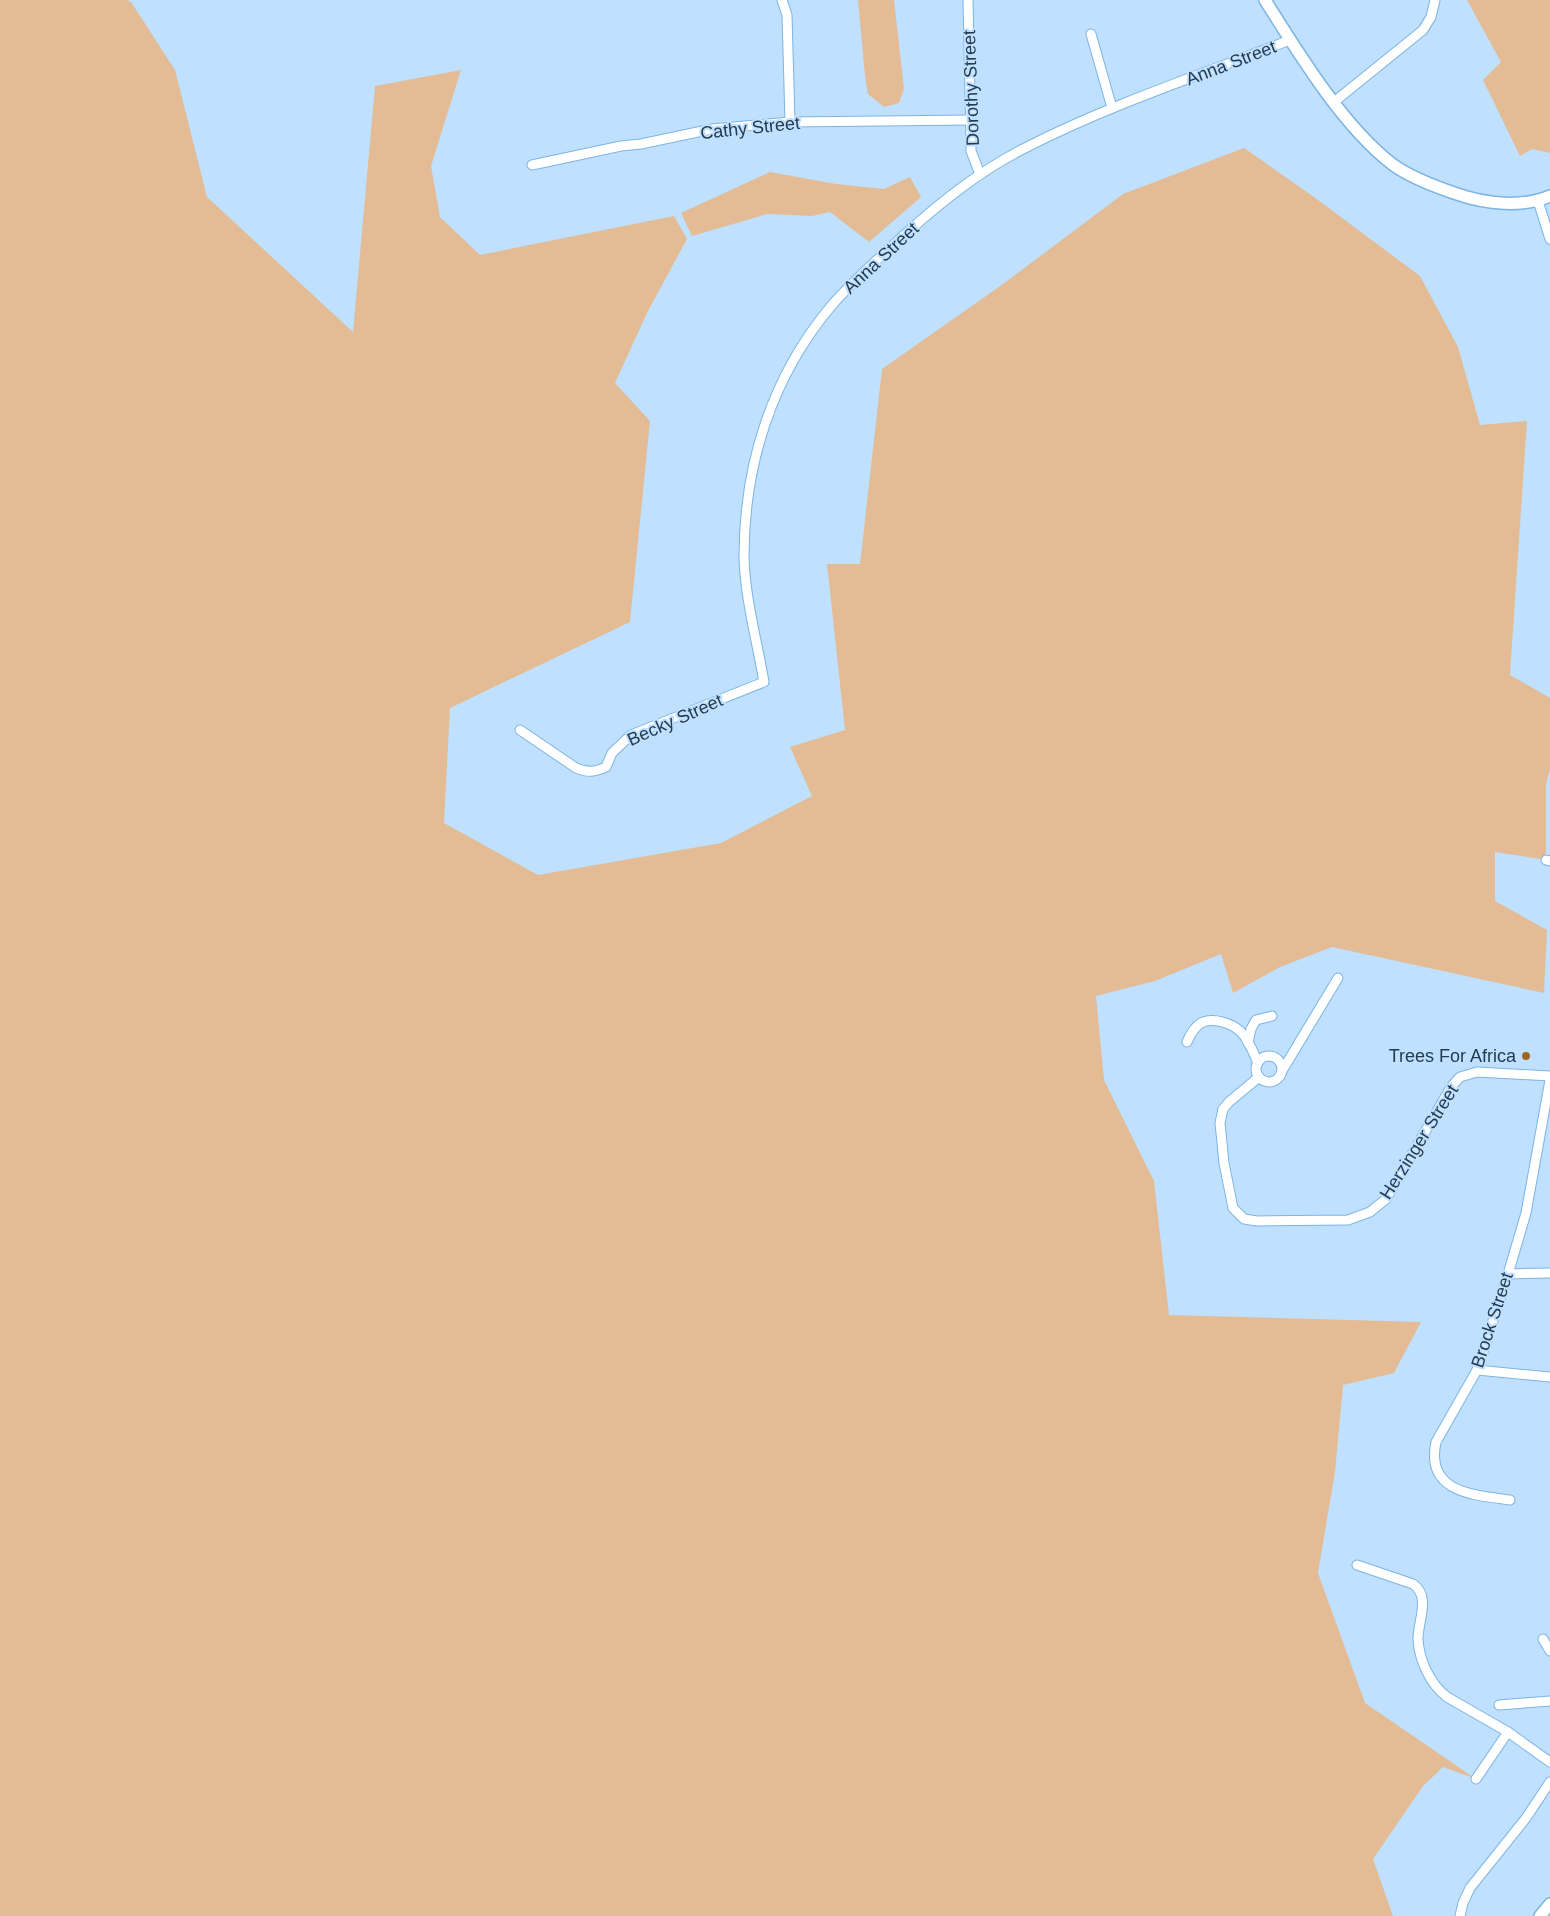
<svg xmlns="http://www.w3.org/2000/svg" width="1550" height="1916" font-family="Helvetica,sans-serif">
<style>
.green{fill:#e3bc95}
.lines{fill:none;stroke-linecap:round;stroke-linejoin:round}
.minor-casing{stroke:#7cb4e4;stroke-width:11}
.tertiary-casing{stroke:#7cb4e4;stroke-width:14}
.minor{stroke:#fff;stroke-width:9}
.tertiary{stroke:#fff;stroke-width:11}
.poi-dot{fill:#a06724;stroke:#bfe0ff;stroke-width:2}
.labels{text-anchor:middle;dominant-baseline:central;stroke-width:4;stroke-linejoin:round;paint-order:stroke}
.street-label{font-size:18px;fill:#243b4f;stroke:#bfe0ff}
.poi-label{font-size:18px;fill:#243b4f;stroke:#bfe0ff;text-anchor:end}
</style>
<rect width="100%" height="100%" fill="#bfe0ff"/>
<g class="green">
<path d="M0,0H127L131,2L175,70L207,197L353,332L375,86L461,70L431,166L440,217L480,255L674,216L687,239L648,311L615,383L650,421L630,622L450,708L444,823L538,875L721,843L812,796L790,747L845,730L827,564H860L882,369L1003,284L1123,194L1244,148L1314,197L1420,276L1458,347L1480,425L1527,421L1510,675L1550,698V768L1546,785V860L1495,852V901L1547,930L1544,993L1332,947L1280,967L1233,993L1221,954L1155,981L1096,996L1104,1080L1154,1181L1169,1315L1421,1322L1394,1373L1343,1385L1335,1472L1318,1573L1365,1703L1476,1779L1443,1767L1423,1786L1373,1859L1393,1916H0Z"/>
<path d="M858,0H894L904,89L899,103L884,107L868,94L865,76Z"/>
<path d="M1467,0H1550V153L1532,149L1520,156L1483,80L1501,62Z"/>
<path d="M770,172L836,184L884,189L910,177L921,197L869,242L830,212L812,216L767,214L692,236L681,213Z"/>
</g>
<g class="lines">
<defs>
<g id="minor">
<path d="M782,0L787,15L790,122"/>
<path d="M968,0L971,143V151L980,174"/>
<path d="M1091,34L1112,108"/>
<path d="M1334,102L1423,30L1431,17L1435,0"/>
<path d="M532,165L621,146L641,144L712,129L790,122L970,120"/>
<path d="M1538,201L1550,239"/>
<path d="M520,730L576,768C588,773 595,772 606,767L612,753L631,735L764,682C757,641 745,598 744,557C744,464 772,376 832,305C854,280 879,258 903,236C942,201 982,169 1029,146C1112,104 1203,74 1290,40"/>
<path d="M1546,860L1550,861"/>
<path d="M1187,1042C1190,1035 1194,1027 1201,1023C1212,1017 1232,1023 1241,1032C1249,1040 1253,1052 1258,1063"/>
<path d="M1248,1043L1251,1029L1256,1020L1272,1016"/>
<circle cx="1269" cy="1069" r="13"/>
<path d="M1282,1071L1338,978"/>
<path d="M1259,1077L1229,1102L1223,1109L1220,1123L1224,1163L1233,1208L1244,1219L1257,1221L1348,1220L1370,1212L1386,1199L1451,1087L1460,1077L1477,1072L1550,1076"/>
<path d="M1508,1274L1550,1273"/>
<path d="M1477,1370L1550,1377"/>
<path d="M1510,1500C1474,1495 1425,1493 1436,1442L1477,1370L1508,1274L1526,1213L1550,1080"/>
<path d="M1357,1565L1413,1584C1431,1596 1418,1621 1418,1639C1419,1660 1430,1684 1447,1697L1508,1732L1550,1762"/>
<path d="M1543,1639L1550,1651"/>
<path d="M1499,1705L1550,1701"/>
<path d="M1476,1779L1508,1732"/>
<path d="M1460,1916L1463,1903L1470,1888L1526,1818L1550,1782"/>
</g>
<g id="tertiary">
<path d="M1265,0C1299,54 1342,125 1392,164C1411,178 1436,187 1457,194C1486,204 1522,208 1550,196"/>
<path d="M1540,1916L1550,1904"/>
</g>
</defs>
<use href="#minor" class="minor-casing"/>
<use href="#tertiary" class="tertiary-casing"/>
<use href="#minor" class="minor"/>
<use href="#tertiary" class="tertiary"/>
</g>
<circle class="poi-dot" cx="1526" cy="1056" r="5"/>
<g class="labels">
<g class="street-label">
<text transform="translate(1231 63) rotate(-21)">Anna Street</text>
<text transform="translate(971 88) rotate(-92)">Dorothy Street</text>
<text transform="translate(750 128) rotate(-6)">Cathy Street</text>
<text transform="translate(881 258) rotate(-43)">Anna Street</text>
<text transform="translate(675 720) rotate(-24)">Becky Street</text>
<text transform="translate(1419 1142) rotate(-58)">Herzinger Street</text>
<text transform="translate(1492 1320) rotate(-72)">Brock Street</text>
</g>
<g class="poi-label">
<text x="1516" y="1056">Trees For Africa</text>
</g>
</g>
</svg>
